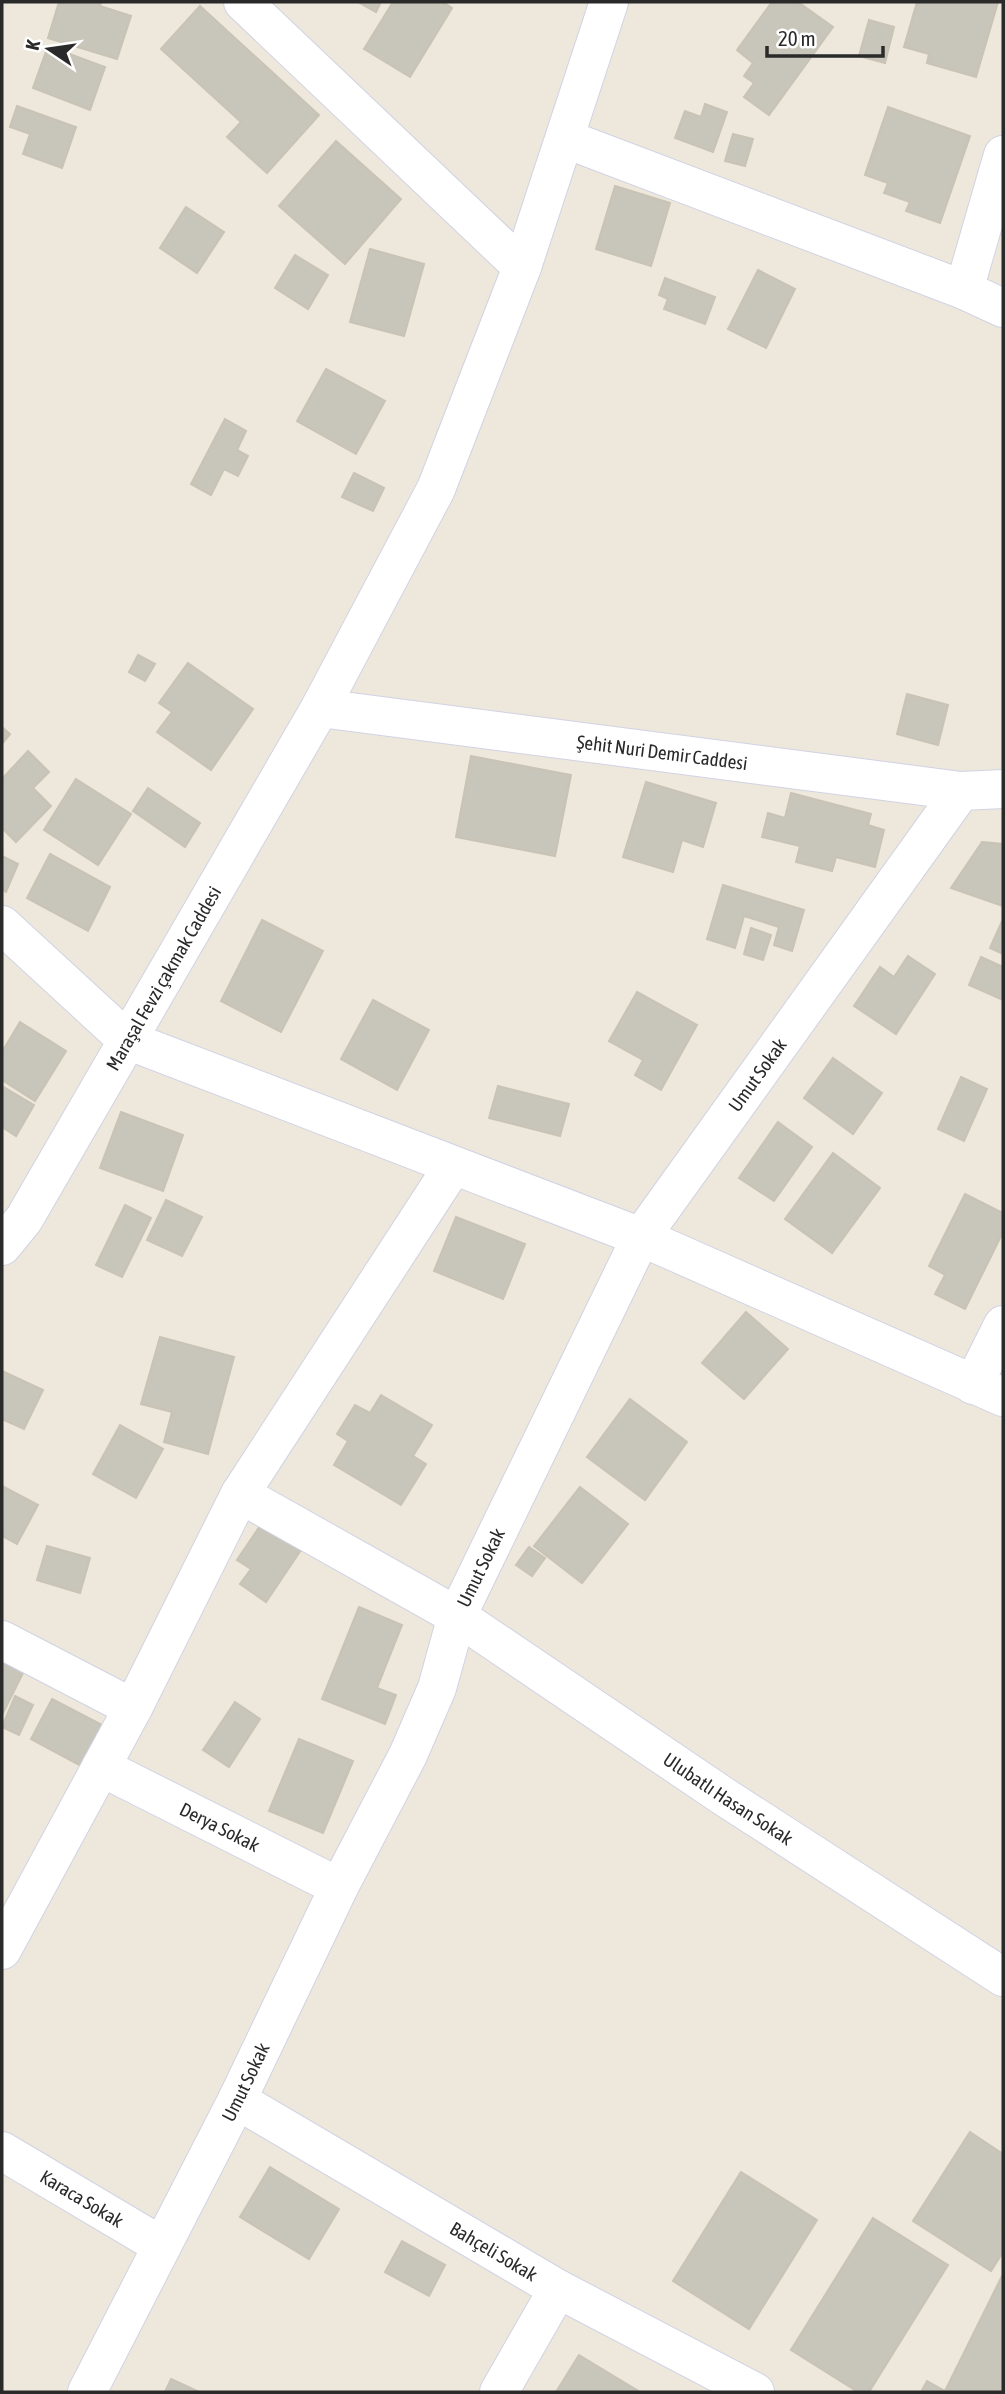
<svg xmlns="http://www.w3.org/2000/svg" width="1005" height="2394" font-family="'Asap Condensed',sans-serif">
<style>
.building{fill:#c8c5ba;stroke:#c9c3b5;stroke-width:2}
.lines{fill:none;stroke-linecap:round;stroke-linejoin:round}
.minor-casing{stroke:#d1d3e4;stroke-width:40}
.minor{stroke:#fff;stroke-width:38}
.labels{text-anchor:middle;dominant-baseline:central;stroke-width:5;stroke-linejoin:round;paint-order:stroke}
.street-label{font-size:19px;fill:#2a2a2a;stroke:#fff}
</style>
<rect width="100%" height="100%" fill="#ede7dc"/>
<g class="building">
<path d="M59,2H101L100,6L131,16L117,59L48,38Z"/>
<path d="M358,2H381L376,12Z"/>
<path d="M393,2H443L452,8L410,77L364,49Z"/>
<path d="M772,2H798L833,27L769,115L744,97L754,83L744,76L753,63L737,50Z"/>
<path d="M917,2H998L976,77L927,63L929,54L904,47Z"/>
<path d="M200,6L319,115L267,173L227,137L241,122L161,49Z"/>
<path d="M869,20L894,27L885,63L859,56Z"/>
<path d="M48,46L105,67L90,110L33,88Z"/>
<path d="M705,104L727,112L713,152L675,138L685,111L701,117Z"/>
<path d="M17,106L76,127L62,168L23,154L30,134L10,127Z"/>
<path d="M888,107L970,136L940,223L906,211L910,202L884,193L888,183L865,175Z"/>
<path d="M733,134L753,139L745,166L725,161Z"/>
<path d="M336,141L401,199L345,264L279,206Z"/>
<path d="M615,186L670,203L651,266L596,249Z"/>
<path d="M186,207L224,232L197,273L160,248Z"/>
<path d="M370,249L424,264L404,336L350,322Z"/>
<path d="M295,255L328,275L308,309L275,288Z"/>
<path d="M758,270L795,289L766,348L728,329Z"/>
<path d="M665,278L715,297L705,324L664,309L668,299L659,295Z"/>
<path d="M326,369L385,401L356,454L297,421Z"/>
<path d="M225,419L246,431L237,450L248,456L238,476L224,469L211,495L191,484Z"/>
<path d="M354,473L384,488L373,511L342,497Z"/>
<path d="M138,655L155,664L145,681L129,672Z"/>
<path d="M188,663L253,709L211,770L157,732L172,712L159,703Z"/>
<path d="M907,694L948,705L938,745L897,734Z"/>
<path d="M2,727L10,734L2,744Z"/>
<path d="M28,751L49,772L33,788L51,806L16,842L2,828V779Z"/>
<path d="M471,756L571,775L555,856L456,837Z"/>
<path d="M76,779L131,814L98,865L44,830Z"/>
<path d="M646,782L716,803L703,847L682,840L673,872L623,857Z"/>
<path d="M148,788L200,823L185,847L133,811Z"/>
<path d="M791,793L871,814L868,825L884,830L875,867L836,857L832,871L796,862L800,846L762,837L768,813L785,818Z"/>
<path d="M982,842L1003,844V906L951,888Z"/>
<path d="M50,854L110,887L88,931L27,898Z"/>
<path d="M2,856L18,864L6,892L2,890Z"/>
<path d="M723,885L804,910L792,951L774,945L779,927L744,916L735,948L707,939Z"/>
<path d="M1003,919V954L990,948Z"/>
<path d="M262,920L323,951L281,1032L221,1001Z"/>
<path d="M751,928L771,935L763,960L744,954Z"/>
<path d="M908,956L935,974L896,1034L854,1006L880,967L894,977Z"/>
<path d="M981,957L1003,967V1000L969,985Z"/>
<path d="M637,992L697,1025L661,1090L635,1075L643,1060L609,1041Z"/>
<path d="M373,1000L429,1030L397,1090L341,1059Z"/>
<path d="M20,1022L66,1051L35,1101L2,1080V1052Z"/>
<path d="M833,1058L882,1093L853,1134L804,1098Z"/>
<path d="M961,1077L987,1089L964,1141L938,1129Z"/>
<path d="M2,1086L34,1105L16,1136L2,1127Z"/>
<path d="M498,1086L569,1104L560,1136L489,1118Z"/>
<path d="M121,1112L183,1135L163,1191L100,1168Z"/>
<path d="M778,1122L812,1147L774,1201L739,1178Z"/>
<path d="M833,1153L880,1188L832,1253L785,1219Z"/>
<path d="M965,1194L1003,1213V1232L965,1309L935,1294L945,1275L929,1266Z"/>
<path d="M166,1200L202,1217L182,1256L147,1240Z"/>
<path d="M125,1205L151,1218L122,1277L96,1265Z"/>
<path d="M456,1217L525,1244L503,1299L434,1271Z"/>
<path d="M746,1312L788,1349L744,1399L702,1363Z"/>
<path d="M160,1337L234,1357L208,1454L164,1442L172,1412L141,1404Z"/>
<path d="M2,1371L43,1390L24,1429L2,1419Z"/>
<path d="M381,1395L432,1425L413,1456L426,1464L401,1505L334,1465L348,1441L337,1434L355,1405L370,1413Z"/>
<path d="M630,1399L687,1442L645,1500L587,1457Z"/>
<path d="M120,1425L163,1449L136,1498L93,1474Z"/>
<path d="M2,1486L38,1505L17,1544L2,1536Z"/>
<path d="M580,1487L628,1524L582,1583L534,1546Z"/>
<path d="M264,1520L303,1547L266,1602L240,1584L251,1569L237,1560Z"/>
<path d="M47,1546L90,1558L80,1593L37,1580Z"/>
<path d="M529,1547L545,1558L532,1576L516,1565Z"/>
<path d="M359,1607L402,1625L377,1688L396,1695L385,1724L322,1699Z"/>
<path d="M2,1654L26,1667L2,1715Z"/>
<path d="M15,1696L33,1705L19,1735L2,1727Z"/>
<path d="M52,1699L102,1725L81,1766L31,1739Z"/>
<path d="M235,1702L260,1719L229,1767L203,1750Z"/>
<path d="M299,1739L353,1761L323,1833L269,1811Z"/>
<path d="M970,2132L1003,2154V2225L1001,2228L1003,2229V2252L991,2271L913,2221Z"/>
<path d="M270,2167L339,2209L309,2259L240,2217Z"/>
<path d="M741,2172L817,2220L749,2329L673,2281Z"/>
<path d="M873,2218L948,2265L869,2392H858L791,2350Z"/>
<path d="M402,2241L445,2265L429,2296L385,2272Z"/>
<path d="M1003,2274V2392H921L927,2381L945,2391Z"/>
<path d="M579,2355L640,2392H556Z"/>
<path d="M171,2379L199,2392H165Z"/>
</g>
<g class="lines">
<defs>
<g id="minor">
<path d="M243,2L522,267"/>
<path d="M566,139L964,290L1003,308"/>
<path d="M964,290L1003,155"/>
<path id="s1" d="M320,708L961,791L1003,789"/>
<path d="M2,925L127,1040L641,1237L1003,1397"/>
<path id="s2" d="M2,1246L24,1219L320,708L436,489L522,267L609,2"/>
<path d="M973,1385L1003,1325"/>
<path id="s3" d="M240,1494L457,1616L723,1796L1003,1977"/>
<path d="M2,1640L133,1708"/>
<path id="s4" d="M101,1767L339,1887"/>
<path d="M2,1950L133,1708L240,1494L453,1166"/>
<path id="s5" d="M237,2100L558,2289L755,2392"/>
<path id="s6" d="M2,2151L162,2246"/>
<path id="s7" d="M87,2392L237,2100L339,1887L408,1755L437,1688L457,1616L641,1237L961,791"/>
<path d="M499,2392L558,2289"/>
</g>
</defs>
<use href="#minor" class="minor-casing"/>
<use href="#minor" class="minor"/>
</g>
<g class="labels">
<g class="street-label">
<text stroke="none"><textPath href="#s1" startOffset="345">Şehit Nuri Demir Caddesi</textPath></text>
<text stroke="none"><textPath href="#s2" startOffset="313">Maraşal Fevzi çakmak Caddesi</textPath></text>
<text stroke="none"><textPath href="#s7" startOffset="1482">Umut Sokak</textPath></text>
<text stroke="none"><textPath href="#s7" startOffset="915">Umut Sokak</textPath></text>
<text stroke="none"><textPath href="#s3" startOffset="576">Ulubatlı Hasan Sokak</textPath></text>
<text stroke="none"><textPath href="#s4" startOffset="133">Derya Sokak</textPath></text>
<text stroke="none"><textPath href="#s7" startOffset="348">Umut Sokak</textPath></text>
<text stroke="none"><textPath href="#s6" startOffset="93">Karaca Sokak</textPath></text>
<text stroke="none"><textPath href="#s5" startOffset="298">Bahçeli Sokak</textPath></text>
</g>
</g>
<rect width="1005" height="2394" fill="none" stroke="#2a2a2a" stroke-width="7"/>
<g transform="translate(49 49) rotate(283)" stroke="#ffffff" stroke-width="5" paint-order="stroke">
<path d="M0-5L12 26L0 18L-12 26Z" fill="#2a2a2a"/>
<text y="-10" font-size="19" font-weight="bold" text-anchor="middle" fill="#2a2a2a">K</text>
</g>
<path d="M767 46v10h116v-10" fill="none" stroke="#2a2a2a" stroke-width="3.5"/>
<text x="778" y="46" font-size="21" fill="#2a2a2a" stroke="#ffffff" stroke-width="5" paint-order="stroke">20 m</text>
</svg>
